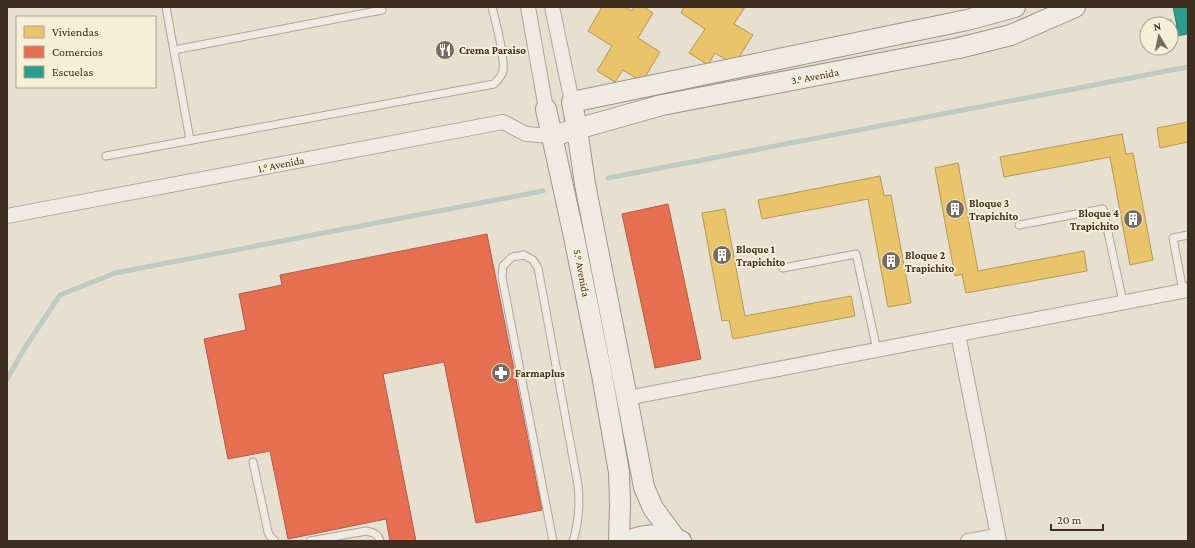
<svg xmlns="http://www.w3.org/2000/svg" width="1195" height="548" font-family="'Crimson Pro',serif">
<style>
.homes{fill:#e9c46a;stroke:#b59754}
.shops{fill:#e76f51;stroke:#b45c42}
.schools{fill:#2a9d8f;stroke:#307c6e}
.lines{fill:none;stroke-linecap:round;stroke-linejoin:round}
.stream{stroke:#bcccc2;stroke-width:5}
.lane-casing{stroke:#ada599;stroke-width:9}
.street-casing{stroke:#ada599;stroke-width:16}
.secondary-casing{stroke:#9c958a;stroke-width:22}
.lane{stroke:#efebe3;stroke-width:7}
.street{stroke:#efebe3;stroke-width:14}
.secondary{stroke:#efebe3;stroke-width:20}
.labels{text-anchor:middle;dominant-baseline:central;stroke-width:4;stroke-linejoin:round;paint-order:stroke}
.poi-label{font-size:11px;font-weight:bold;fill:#3d2e20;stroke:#f7eed8;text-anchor:start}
.street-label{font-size:11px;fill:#3d2e20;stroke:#f7eed8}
</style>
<rect width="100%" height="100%" fill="#e7e0d1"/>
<g class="homes">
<path d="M602,7H625L632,11L634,7H644L653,13L638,38L660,52L642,82L623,70L615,82L597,71L612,46L588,31Z"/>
<path d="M684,7H745L734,24L753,35L734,65L715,53L708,65L689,53L705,29L681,13Z"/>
<path d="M1188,122V142L1160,148L1157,128Z"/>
<path d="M1122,134L1126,154L1133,153L1153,260L1130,265L1110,157L1004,177L1000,157Z"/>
<path d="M958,163L978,271L1084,251L1087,271L966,293L962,274L955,276L935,168Z"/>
<path d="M880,176L884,196L891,195L911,303L888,307L868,199L762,219L758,200Z"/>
<path d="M725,209L745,316L851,296L855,316L733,339L729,320L722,321L702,213Z"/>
</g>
<g class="shops">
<path d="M668,204L701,359L655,368L622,214Z"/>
<path d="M487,234L542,510L476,523L444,362L383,374L416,541H390L386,519L288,539L270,451L228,459L204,339L246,330L239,294L282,285L280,275Z"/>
</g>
<path class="schools" d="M1173,7H1188V34L1171,37V24H1158V22L1171,20L1172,27L1177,26Z"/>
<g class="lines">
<g class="stream">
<path d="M608,178L1188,67"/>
<path d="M7,379L24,349L60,295L115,273L543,191"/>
</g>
<defs>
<g id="lane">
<path d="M166,7L190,140"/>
<path d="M174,50L382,10L381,7"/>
<path d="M106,156L494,84C498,80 502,76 503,71C505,55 496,23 492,7"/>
<path d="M1019,225L1103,209L1123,302"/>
<path d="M783,268L856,254L877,350"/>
<path d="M1183,291L1173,238L1188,235"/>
<path d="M253,462L268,532L270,536L275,541"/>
<path d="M310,541L366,531C373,532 378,534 380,541"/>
<path d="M553,541L502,277L503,266L512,257L524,255L533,260L538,268L578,485C580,505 579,522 573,541"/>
</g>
<g id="street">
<path d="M528,7L546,109"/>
<path d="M552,7L572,102"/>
<path d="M7,216L503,122L526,134L552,136"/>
<path d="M958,334L999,541"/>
<path d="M627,398L1188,290"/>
<path d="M968,541L997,536"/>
</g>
<g id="secondary">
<path d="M546,109L573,232L602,375L619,472L620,504L619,541"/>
<path d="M552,136L662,105L959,48L1011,35L1075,7"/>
<path d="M675,538L653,508L644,487L627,398L585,184L577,129L572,102L967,20L1015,7"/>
<path d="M629,541C645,533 666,534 681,541"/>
</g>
</defs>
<use href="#lane" class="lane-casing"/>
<use href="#street" class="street-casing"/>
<use href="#secondary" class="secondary-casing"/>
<use href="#lane" class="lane"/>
<use href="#street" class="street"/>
<use href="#secondary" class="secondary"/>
</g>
<defs>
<symbol id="restaurant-disc" viewBox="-11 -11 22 22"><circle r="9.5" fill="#786c5e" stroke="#f7eed8"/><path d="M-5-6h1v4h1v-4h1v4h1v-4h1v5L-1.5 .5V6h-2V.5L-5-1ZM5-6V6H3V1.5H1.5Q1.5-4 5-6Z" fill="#fff"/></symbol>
<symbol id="building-disc" viewBox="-11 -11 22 22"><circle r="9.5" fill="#786c5e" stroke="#f7eed8"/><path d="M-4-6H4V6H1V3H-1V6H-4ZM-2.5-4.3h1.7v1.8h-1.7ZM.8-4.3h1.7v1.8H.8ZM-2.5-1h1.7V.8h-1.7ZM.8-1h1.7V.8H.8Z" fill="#fff"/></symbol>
<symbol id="pharmacy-disc" viewBox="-11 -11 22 22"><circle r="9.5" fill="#786c5e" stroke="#f7eed8"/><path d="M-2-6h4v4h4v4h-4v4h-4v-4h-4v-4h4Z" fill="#fff"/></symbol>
</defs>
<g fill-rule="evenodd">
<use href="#restaurant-disc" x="434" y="39" width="22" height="22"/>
<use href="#building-disc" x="944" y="198" width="22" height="22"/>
<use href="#building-disc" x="1122" y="208" width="22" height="22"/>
<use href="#building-disc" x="711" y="244" width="22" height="22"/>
<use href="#building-disc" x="880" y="250" width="22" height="22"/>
<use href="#pharmacy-disc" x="490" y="362" width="22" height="22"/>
</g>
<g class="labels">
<g class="poi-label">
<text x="459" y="50">Crema Paraiso</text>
<text x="969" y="203">Bloque 3<tspan x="969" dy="13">Trapichito</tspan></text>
<text x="1119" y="213" text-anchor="end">Bloque 4<tspan x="1119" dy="13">Trapichito</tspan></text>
<text x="736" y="249">Bloque 1<tspan x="736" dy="13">Trapichito</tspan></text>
<text x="905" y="255">Bloque 2<tspan x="905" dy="13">Trapichito</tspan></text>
<text x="515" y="373">Farmaplus</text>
</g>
<g class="street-label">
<text transform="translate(815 76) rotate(-11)">3.° Avenida</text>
<text transform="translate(281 164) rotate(-11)">1.° Avenida</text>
<text transform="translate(582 273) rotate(79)">5.° Avenida</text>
</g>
</g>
<rect width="1195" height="548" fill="none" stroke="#3d2e20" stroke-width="16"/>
<rect x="16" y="16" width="140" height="72" fill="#f7eed8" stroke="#ada18e"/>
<rect x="24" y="26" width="20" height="12" fill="#e9c46a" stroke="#ada18e"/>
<text x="52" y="36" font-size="12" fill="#3d2e20">Viviendas</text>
<rect x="24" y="46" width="20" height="12" fill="#e76f51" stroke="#ada18e"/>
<text x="52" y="56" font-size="12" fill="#3d2e20">Comercios</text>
<rect x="24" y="66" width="20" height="12" fill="#2a9d8f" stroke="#ada18e"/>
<text x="52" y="76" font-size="12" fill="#3d2e20">Escuelas</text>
<g transform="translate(1159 36) rotate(350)"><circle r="19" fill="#f7eed8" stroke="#ada18e"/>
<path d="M0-3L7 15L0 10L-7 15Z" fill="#786c5e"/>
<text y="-6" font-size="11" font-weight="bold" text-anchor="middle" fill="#3d2e20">N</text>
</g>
<path d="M1051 524v6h52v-6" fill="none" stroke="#3d2e20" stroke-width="2"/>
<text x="1057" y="524" font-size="12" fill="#3d2e20" stroke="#f7eed8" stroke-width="3" paint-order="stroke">20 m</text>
</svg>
